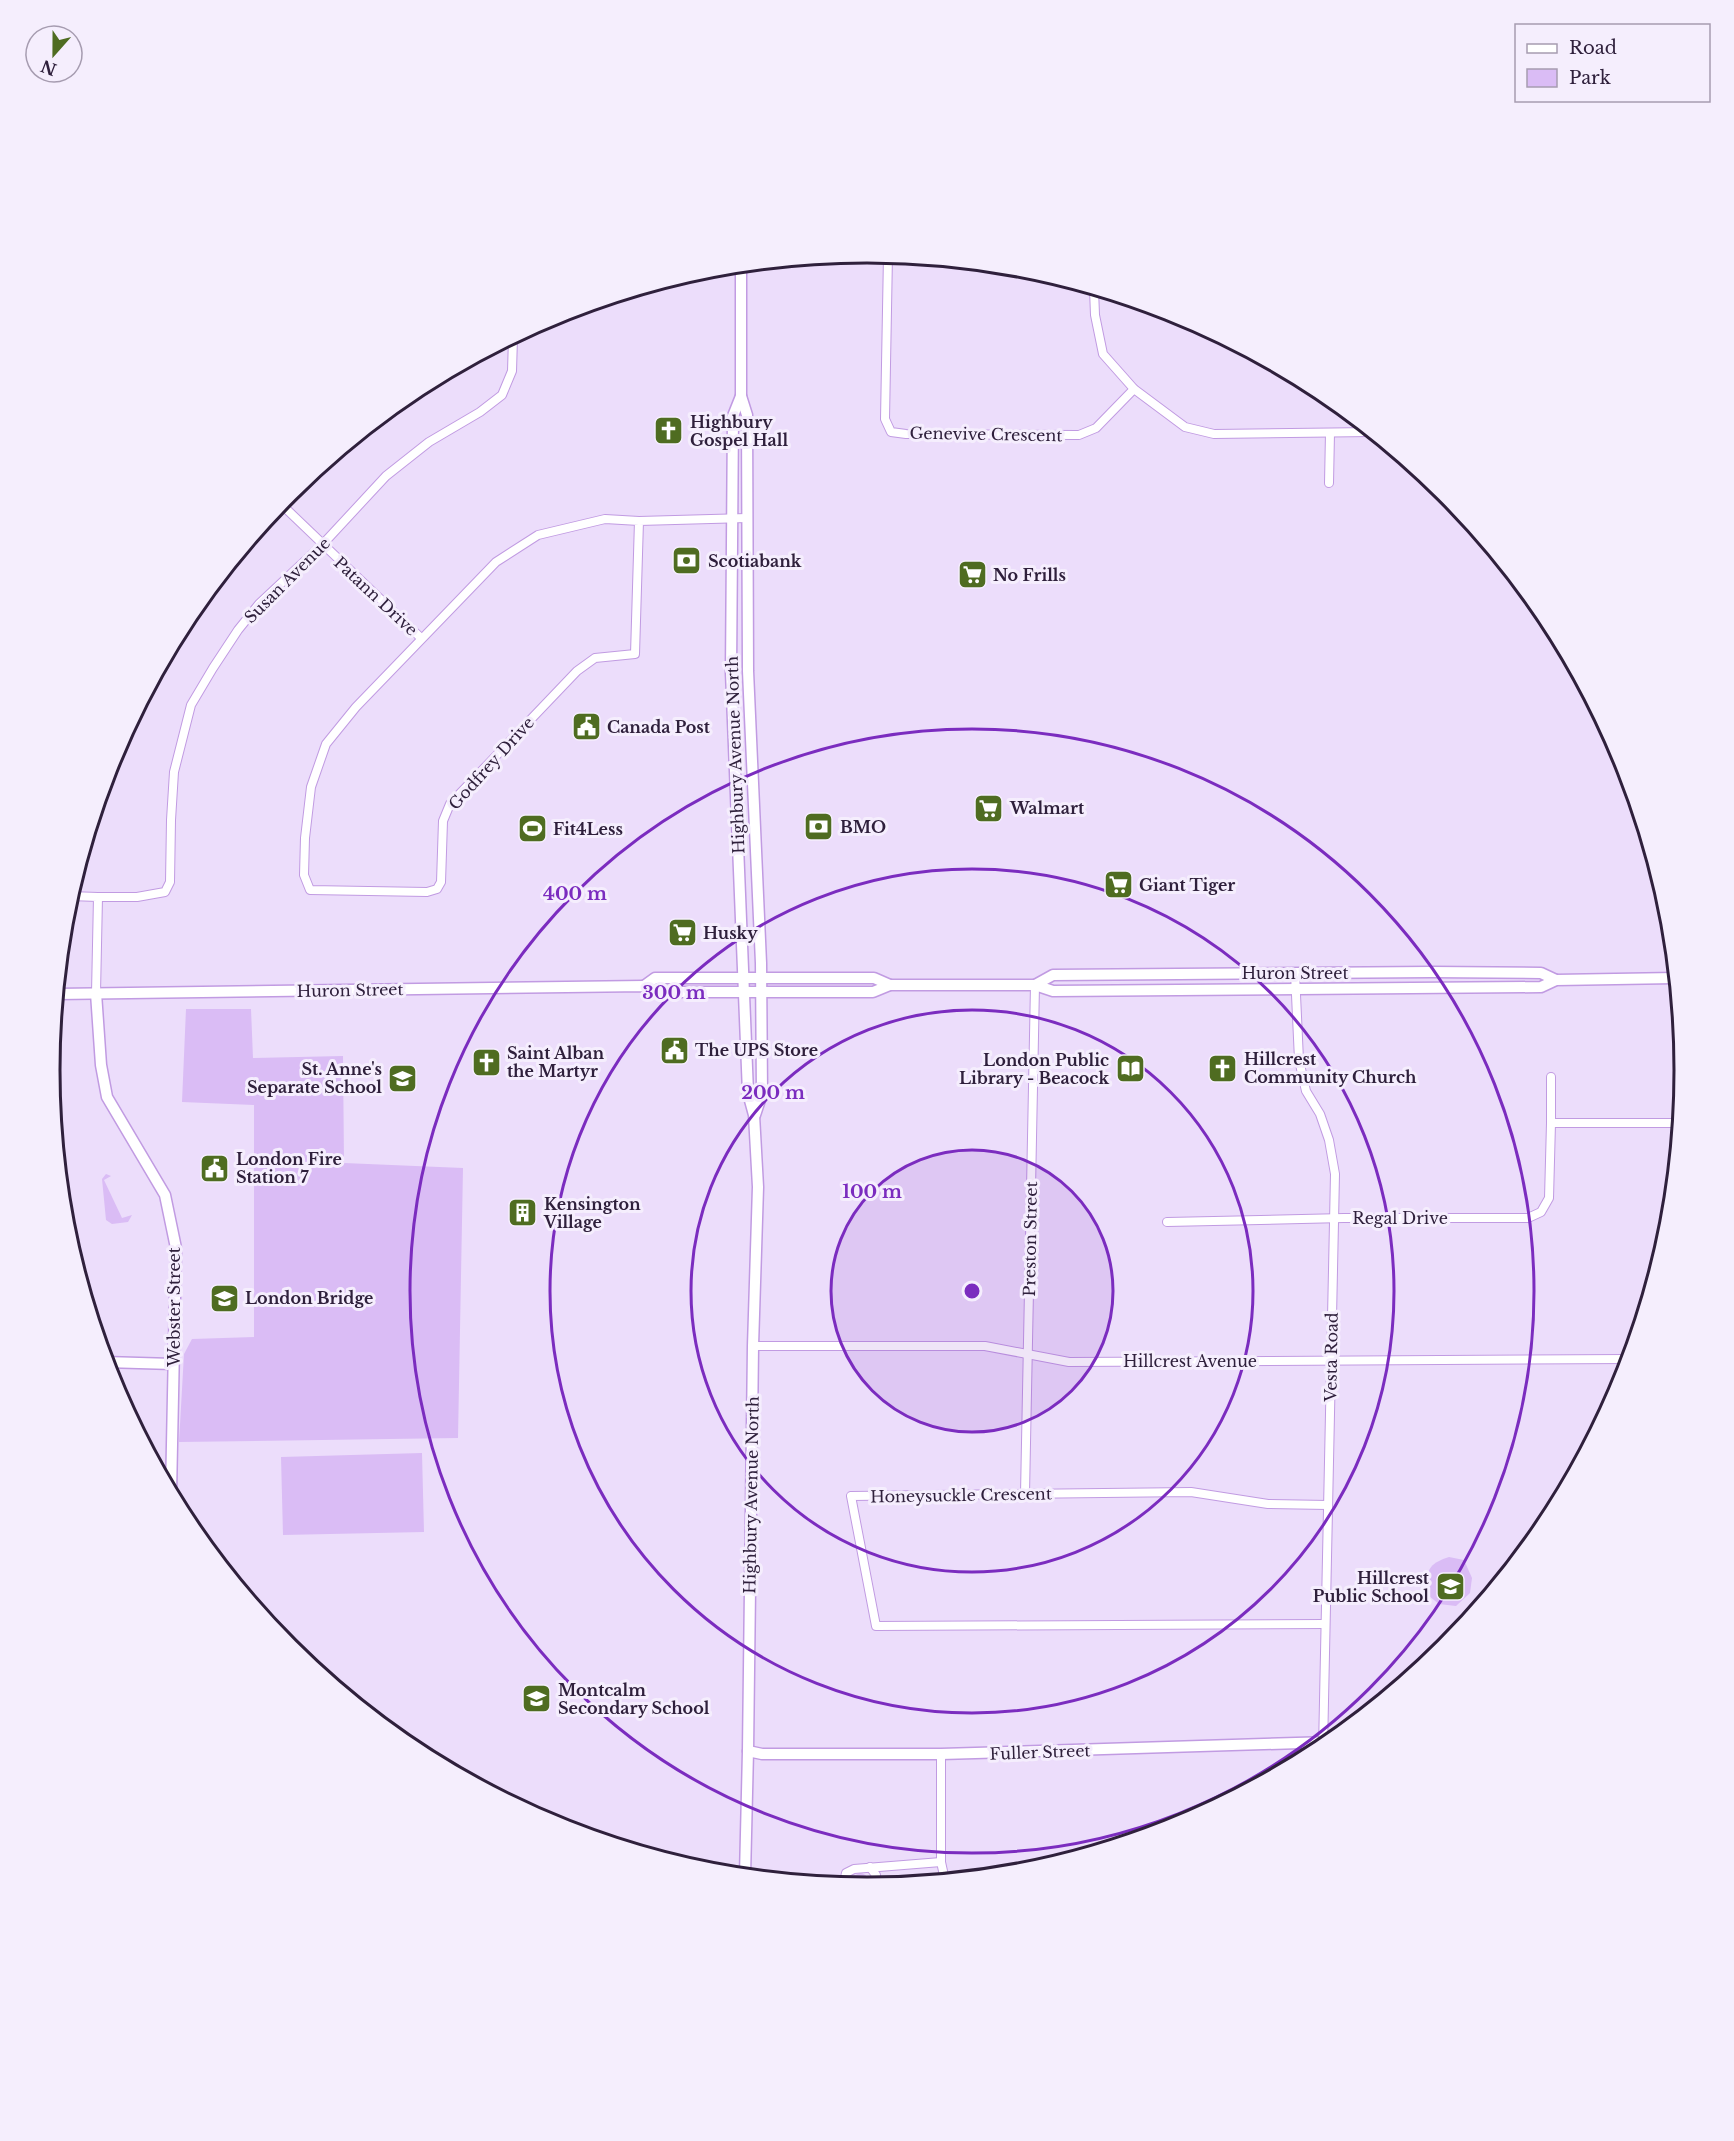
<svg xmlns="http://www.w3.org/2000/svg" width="1734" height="2141" font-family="'Libre Baskerville',serif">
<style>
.green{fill:#dabcf5}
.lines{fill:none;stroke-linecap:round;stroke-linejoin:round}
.street-casing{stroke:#c19be2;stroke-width:10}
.secondary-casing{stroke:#c19be2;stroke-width:13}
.street{stroke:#fff;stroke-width:8}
.secondary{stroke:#fff;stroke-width:10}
.ring{fill:none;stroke:#7b2cbf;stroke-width:3}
.labels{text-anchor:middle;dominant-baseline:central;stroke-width:6;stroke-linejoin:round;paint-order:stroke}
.poi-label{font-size:16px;font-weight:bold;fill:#2f203c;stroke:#f5eefd;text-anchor:start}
.street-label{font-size:16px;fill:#2f203c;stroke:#f5eefd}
.rim{fill:none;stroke:#2f203c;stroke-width:3}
.centre{fill:#7b2cbf;stroke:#f5eefd;stroke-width:3}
.ring-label{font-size:18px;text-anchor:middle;font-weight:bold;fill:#7b2cbf;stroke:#f5eefd;stroke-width:6;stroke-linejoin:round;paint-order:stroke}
</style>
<rect width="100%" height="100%" fill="#ecddfb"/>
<g class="green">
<path d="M186,1009H251L253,1058L343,1056L344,1163L463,1168L458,1438L179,1442L184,1354L192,1339L254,1337V1105L182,1102Z"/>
<path d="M106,1174L111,1176L104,1180L122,1218L132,1215L128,1222L112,1224L106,1220L102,1179Z"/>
<path d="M422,1453L424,1532L283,1535L281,1457Z"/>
<path d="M1449,1557L1464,1560L1472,1578L1470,1593L1456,1606L1439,1604L1424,1592C1427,1570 1428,1564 1449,1557Z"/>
<path d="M860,1873C867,1874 872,1880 871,1888L848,1886L851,1877Z"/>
</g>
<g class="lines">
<defs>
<g id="street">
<path d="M888,255L885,419L891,432L906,434L1079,435L1096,428L1134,389"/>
<path d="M1094,289L1095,315L1103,354L1134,389L1185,427L1214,434L1372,432"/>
<path d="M1329,483L1330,433"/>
<path d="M280,503L421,638"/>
<path d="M639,521L635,654L595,658L577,671L450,804L443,821L441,882L437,889L427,892L310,890L304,875L305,838L311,787L326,744L356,707L496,562L538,535L605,519L639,521L747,518"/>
<path d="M70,896L98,897L96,993"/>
<path d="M98,897H137L165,892L170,882L171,820L174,772L191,705L213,668L238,630L259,604L322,545L386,476L429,442L480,412L502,395L512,371L513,338"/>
<path d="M1295,973L1299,1060L1306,1091L1320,1114L1329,1140L1335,1174L1323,1749"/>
<path d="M1551,1123V1077"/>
<path d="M1167,1222L1344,1218H1528L1541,1212L1549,1198L1551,1123H1679"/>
<path d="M753,1346H985L1069,1362L1630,1359"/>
<path d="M1025,1494L1035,985"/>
<path d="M1325,1624L876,1626L851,1496L1191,1492L1268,1504L1328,1505"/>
<path d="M941,1754V1862L945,1880"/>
<path d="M870,1867L876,1875V1887"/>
<path d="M843,1886L846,1873L854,1869L941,1862"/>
</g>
<g id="secondary">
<path d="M741,265V396L747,415L748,671L761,963L762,1094L755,1115"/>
<path d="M741,396L733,416L731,672L748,1093L754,1115L758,1187L753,1346L748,1751L745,1876"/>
<path d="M1035,985L1053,975L1431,972L1541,973L1556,980"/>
<path d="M644,986L655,978H874L890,985"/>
<path d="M96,993L101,1065L107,1097L165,1195L176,1248L171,1494"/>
<path d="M57,994L644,986L659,992H873L890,985H1035L1053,991L1541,987L1556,980L1675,978"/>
<path d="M105,1362L173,1364"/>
<path d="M748,1751L762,1754H941L1331,1742"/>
</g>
</defs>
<use href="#street" class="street-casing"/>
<use href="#secondary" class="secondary-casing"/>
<use href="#street" class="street"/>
<use href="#secondary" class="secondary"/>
</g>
<circle cx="972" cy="1291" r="141" fill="#7b2cbf" fill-opacity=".12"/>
<g class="ring">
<circle cx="972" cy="1291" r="141"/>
<circle cx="972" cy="1291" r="281"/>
<circle cx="972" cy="1291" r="422"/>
<circle cx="972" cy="1291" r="562"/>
</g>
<defs>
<symbol id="church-square" viewBox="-11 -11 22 22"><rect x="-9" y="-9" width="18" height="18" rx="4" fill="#4f6c21" stroke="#f5eefd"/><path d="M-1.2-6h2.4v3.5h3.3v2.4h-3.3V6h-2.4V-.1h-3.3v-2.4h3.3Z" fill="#fff"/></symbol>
<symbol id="bank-square" viewBox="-11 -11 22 22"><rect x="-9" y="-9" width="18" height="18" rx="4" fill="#4f6c21" stroke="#f5eefd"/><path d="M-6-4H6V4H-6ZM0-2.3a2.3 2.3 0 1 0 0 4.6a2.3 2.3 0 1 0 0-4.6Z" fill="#fff"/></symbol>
<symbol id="supermarket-square" viewBox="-11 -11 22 22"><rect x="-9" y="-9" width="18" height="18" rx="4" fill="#4f6c21" stroke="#f5eefd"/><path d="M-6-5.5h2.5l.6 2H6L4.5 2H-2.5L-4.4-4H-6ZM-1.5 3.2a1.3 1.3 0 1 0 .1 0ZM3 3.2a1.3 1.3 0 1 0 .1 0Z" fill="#fff"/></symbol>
<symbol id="civic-square" viewBox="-11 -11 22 22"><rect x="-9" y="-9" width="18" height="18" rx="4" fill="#4f6c21" stroke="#f5eefd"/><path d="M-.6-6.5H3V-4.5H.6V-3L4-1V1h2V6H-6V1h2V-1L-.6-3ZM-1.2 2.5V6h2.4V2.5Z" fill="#fff"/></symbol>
<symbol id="stadium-square" viewBox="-11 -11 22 22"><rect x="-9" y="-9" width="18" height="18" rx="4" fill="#4f6c21" stroke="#f5eefd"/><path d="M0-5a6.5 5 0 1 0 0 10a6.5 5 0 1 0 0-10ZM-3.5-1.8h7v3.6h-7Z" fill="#fff"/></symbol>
<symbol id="library-square" viewBox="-11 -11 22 22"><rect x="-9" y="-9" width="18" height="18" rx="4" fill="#4f6c21" stroke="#f5eefd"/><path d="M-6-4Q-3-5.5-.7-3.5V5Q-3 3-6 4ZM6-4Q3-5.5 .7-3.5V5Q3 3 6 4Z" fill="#fff"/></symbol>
<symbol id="school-square" viewBox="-11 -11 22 22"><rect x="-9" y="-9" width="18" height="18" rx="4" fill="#4f6c21" stroke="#f5eefd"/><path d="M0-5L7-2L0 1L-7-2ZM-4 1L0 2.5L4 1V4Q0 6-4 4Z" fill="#fff"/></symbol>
<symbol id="building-square" viewBox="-11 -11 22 22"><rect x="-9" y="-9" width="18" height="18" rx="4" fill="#4f6c21" stroke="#f5eefd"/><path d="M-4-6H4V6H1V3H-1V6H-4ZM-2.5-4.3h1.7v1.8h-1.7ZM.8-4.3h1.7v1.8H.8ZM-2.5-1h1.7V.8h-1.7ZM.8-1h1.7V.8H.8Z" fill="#fff"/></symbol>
</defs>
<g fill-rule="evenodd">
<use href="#church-square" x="652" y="414" width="33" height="33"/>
<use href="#bank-square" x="670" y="544" width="33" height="33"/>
<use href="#supermarket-square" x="956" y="558" width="33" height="33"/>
<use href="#civic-square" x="570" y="710" width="33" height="33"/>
<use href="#supermarket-square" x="972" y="792" width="33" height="33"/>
<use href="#bank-square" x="802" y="810" width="33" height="33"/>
<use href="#stadium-square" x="516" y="812" width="33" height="33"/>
<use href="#supermarket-square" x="1102" y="868" width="33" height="33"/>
<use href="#supermarket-square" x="666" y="916" width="33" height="33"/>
<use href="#civic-square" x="658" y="1034" width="33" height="33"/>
<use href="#church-square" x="470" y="1046" width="33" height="33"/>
<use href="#church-square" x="1206" y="1052" width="33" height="33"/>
<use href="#library-square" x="1114" y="1052" width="33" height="33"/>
<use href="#school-square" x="386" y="1062" width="33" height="33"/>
<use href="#civic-square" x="198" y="1152" width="33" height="33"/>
<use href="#building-square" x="506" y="1196" width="33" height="33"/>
<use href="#school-square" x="208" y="1282" width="33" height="33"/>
<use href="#school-square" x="1434" y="1570" width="33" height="33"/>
<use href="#school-square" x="520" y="1682" width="33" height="33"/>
</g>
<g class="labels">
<g class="poi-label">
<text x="690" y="422">Highbury<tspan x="690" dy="18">Gospel Hall</tspan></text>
<text x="708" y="561">Scotiabank</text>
<text x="993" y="575">No Frills</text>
<text x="607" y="727">Canada Post</text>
<text x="1010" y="808">Walmart</text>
<text x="840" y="827">BMO</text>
<text x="553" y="829">Fit4Less</text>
<text x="1139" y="885">Giant Tiger</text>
<text x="703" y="933">Husky</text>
<text x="695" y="1050">The UPS Store</text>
<text x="507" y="1053">Saint Alban<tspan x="507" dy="18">the Martyr</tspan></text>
<text x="1244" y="1059">Hillcrest<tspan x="1244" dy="18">Community Church</tspan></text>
<text x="1109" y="1060" text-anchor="end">London Public<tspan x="1109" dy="18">Library - Beacock</tspan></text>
<text x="382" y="1069" text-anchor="end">St. Anne's<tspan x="382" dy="18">Separate School</tspan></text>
<text x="236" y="1159">London Fire<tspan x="236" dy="18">Station 7</tspan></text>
<text x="544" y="1204">Kensington<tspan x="544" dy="18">Village</tspan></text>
<text x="245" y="1298">London Bridge</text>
<text x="1429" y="1578" text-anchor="end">Hillcrest<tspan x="1429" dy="18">Public School</tspan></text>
<text x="558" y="1690">Montcalm<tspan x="558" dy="18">Secondary School</tspan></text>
</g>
<g class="street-label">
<text transform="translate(986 434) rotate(1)">Genevive Crescent</text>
<text transform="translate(287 580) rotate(-45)">Susan Avenue</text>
<text transform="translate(376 596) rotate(43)">Patann Drive</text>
<text transform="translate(735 755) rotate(-92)">Highbury Avenue North</text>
<text transform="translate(491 763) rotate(-48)">Godfrey Drive</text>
<text x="1295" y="973">Huron Street</text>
<text transform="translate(350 990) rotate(-1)">Huron Street</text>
<text x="1400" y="1218">Regal Drive</text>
<text transform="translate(1030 1239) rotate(-89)">Preston Street</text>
<text transform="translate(174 1307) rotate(-90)">Webster Street</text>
<text transform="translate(1331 1357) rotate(-89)">Vesta Road</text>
<text x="1190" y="1361">Hillcrest Avenue</text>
<text transform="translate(751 1495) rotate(-89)">Highbury Avenue North</text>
<text transform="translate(961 1495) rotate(-1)">Honeysuckle Crescent</text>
<text transform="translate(1040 1752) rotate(-2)">Fuller Street</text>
</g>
</g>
<path d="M0 0H1734V2141H0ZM60 1070a807 807 0 1 1 1614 0a807 807 0 1 1-1614 0Z" fill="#f5eefd" fill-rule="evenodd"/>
<path class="rim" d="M60 1070a807 807 0 1 1 1614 0a807 807 0 1 1-1614 0Z"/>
<circle cx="972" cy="1291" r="9" class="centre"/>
<g class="ring-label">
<text x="575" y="900">400 m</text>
<text x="674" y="999">300 m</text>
<text x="773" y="1099">200 m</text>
<text x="872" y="1198">100 m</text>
</g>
<rect x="1515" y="24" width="195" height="78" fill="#f5eefd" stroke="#a69cb0" stroke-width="1.5"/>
<rect x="1527" y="44" width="30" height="9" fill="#ffffff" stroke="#a69cb0" stroke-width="1.5"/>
<text x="1569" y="54" font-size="18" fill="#2f203c">Road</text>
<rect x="1527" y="69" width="30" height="18" fill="#dabcf5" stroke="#a69cb0" stroke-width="1.5"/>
<text x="1569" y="84" font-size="18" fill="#2f203c">Park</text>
<g transform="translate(54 54) rotate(201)"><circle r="28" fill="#f5eefd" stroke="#a69cb0" stroke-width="1.5"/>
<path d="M0-4.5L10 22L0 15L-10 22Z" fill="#4f6c21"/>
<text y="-9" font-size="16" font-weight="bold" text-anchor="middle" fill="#2f203c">N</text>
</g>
</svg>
